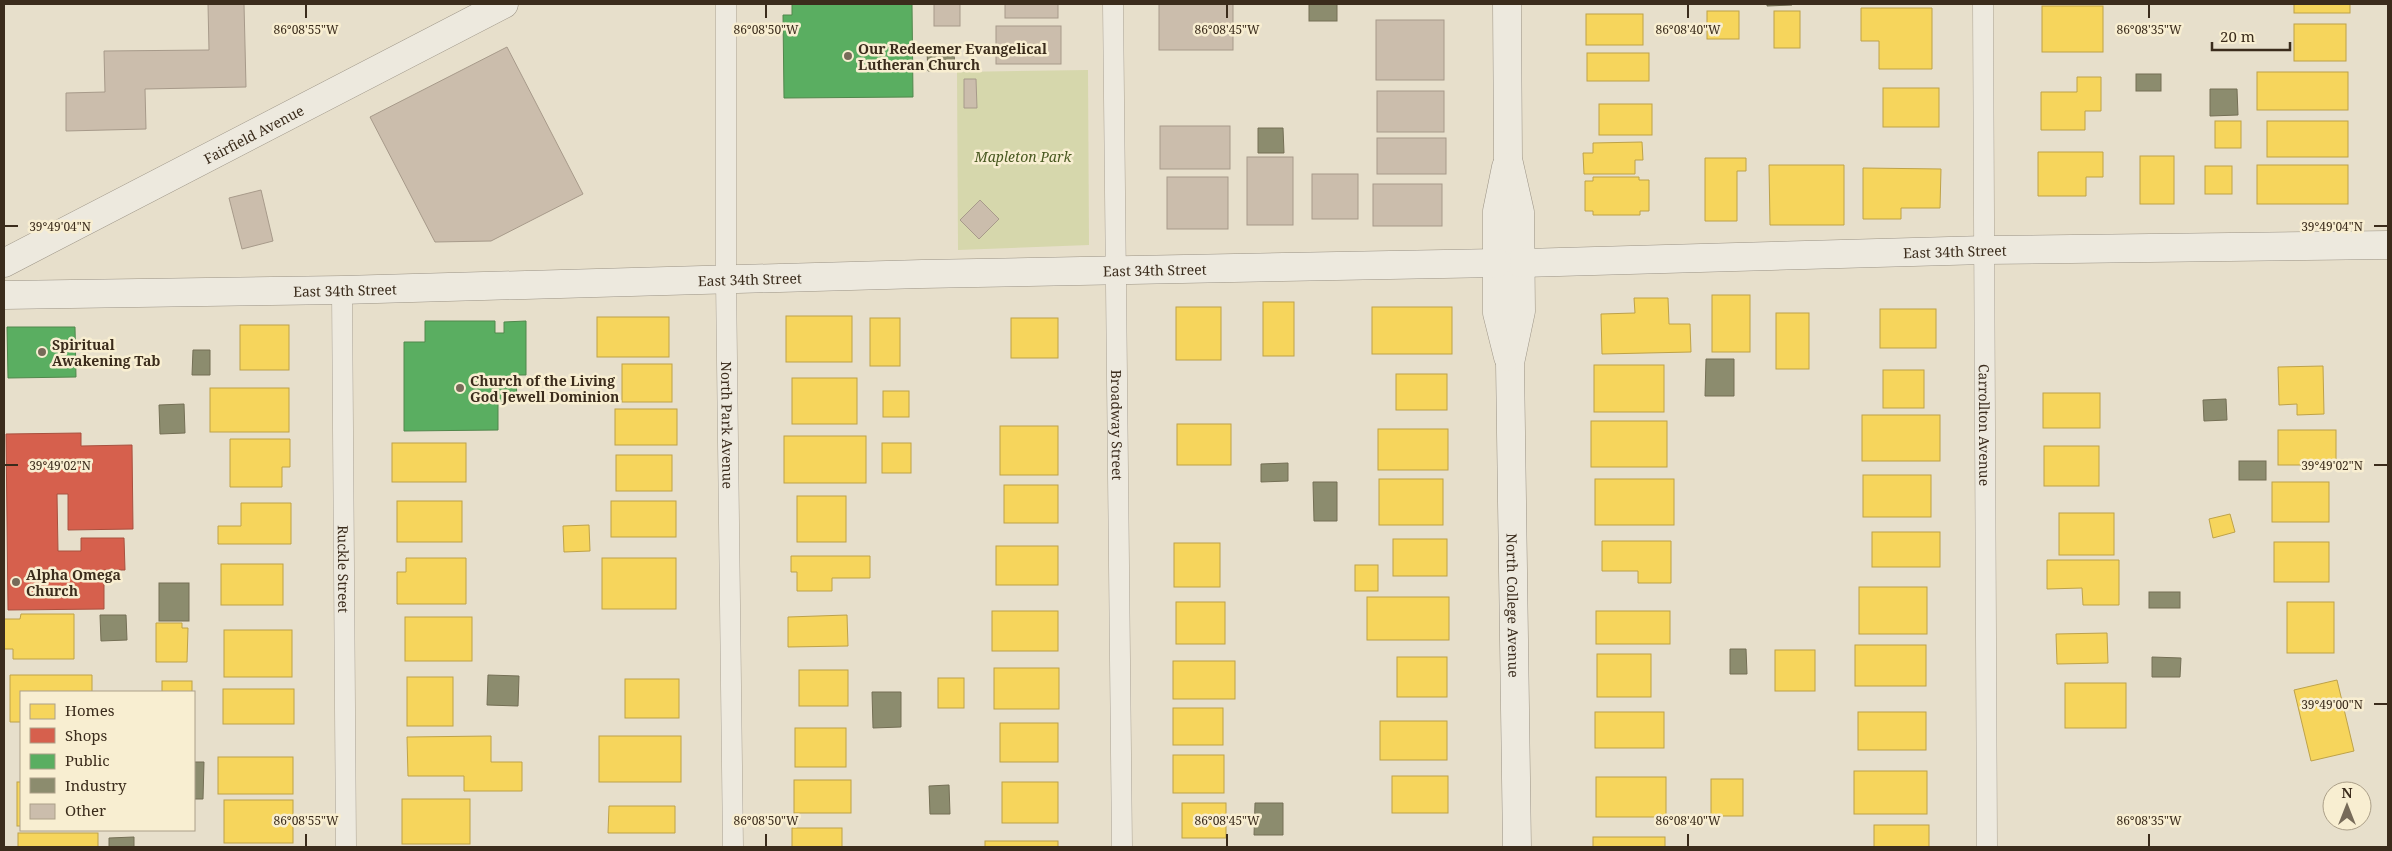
<svg xmlns="http://www.w3.org/2000/svg" width="2392" height="851" font-family="'Noto Serif',serif">
<style>
.green{fill:#d6d7ac}
.homes{fill:#f6d55c;stroke:#bea249}
.shops{fill:#d6604d;stroke:#a8503e}
.public{fill:#5aae61;stroke:#51874c}
.industry{fill:#8c8c6e;stroke:#746f55}
.building{fill:#cbbdac;stroke:#a79a8a}
.lines{fill:none;stroke-linecap:round;stroke-linejoin:round}
.street-casing{stroke:#aba395;stroke-width:21}
.secondary-casing{stroke:#9b9385;stroke-width:29}
.street{stroke:#ede9de;stroke-width:20}
.secondary{stroke:#ede9de;stroke-width:28}
.ticks{fill:none;stroke:#3b2c1c;stroke-width:2}
.poi-dot{fill:#776b59;stroke:#f8eed1;stroke-width:2}
.labels{text-anchor:middle;dominant-baseline:central;stroke-width:5;stroke-linejoin:round;paint-order:stroke}
.poi-label{font-size:14px;font-weight:bold;fill:#3b2c1c;stroke:#f8eed1;text-anchor:start}
.street-label{font-size:14px;fill:#3b2c1c;stroke:#f8eed1}
.park-label{font-size:14px;font-style:italic;fill:#495921;stroke:#f8eed1}
.ticks-label{font-size:12px;text-anchor:middle;fill:#3b2c1c;stroke:#f8eed1;stroke-width:5;stroke-linejoin:round;paint-order:stroke}
</style>
<rect width="100%" height="100%" fill="#e7dfcb"/>
<path class="green" d="M1088,70L1089,245L958,250L957,72Z"/>
<g class="homes">
<rect x="2294" y="4" width="56" height="9"/>
<rect x="2042" y="6" width="61" height="46"/>
<path d="M1861,8H1932V69H1879V41H1861Z"/>
<rect x="1707" y="11" width="32" height="28"/>
<rect x="1774" y="11" width="26" height="37"/>
<rect x="1586" y="14" width="57" height="31"/>
<rect x="2294" y="24" width="52" height="37"/>
<rect x="1587" y="53" width="62" height="28"/>
<rect x="2257" y="72" width="91" height="38"/>
<path d="M2077,77H2101V111H2085V130H2041V92H2077Z"/>
<rect x="1883" y="88" width="56" height="39"/>
<rect x="1599" y="104" width="53" height="31"/>
<rect x="2215" y="121" width="26" height="27"/>
<rect x="2267" y="121" width="81" height="36"/>
<path d="M1642,142L1643,160H1635V174H1584L1583,153H1593V143Z"/>
<path d="M2038,152H2103V177H2086V196H2038Z"/>
<rect x="2140" y="156" width="34" height="48"/>
<path d="M1705,158H1746V171H1737V221H1705Z"/>
<path d="M1769,165H1844V225H1770Z"/>
<rect x="2257" y="165" width="91" height="39"/>
<rect x="2205" y="166" width="27" height="28"/>
<path d="M1863,168L1941,169L1940,208H1901V219H1863Z"/>
<path d="M1593,177H1639V180H1649V211H1640V215H1593V211H1585V181H1593Z"/>
<rect x="1712" y="295" width="38" height="57"/>
<path d="M1634,298H1668L1669,324H1690L1691,352L1602,354L1601,314L1635,313Z"/>
<rect x="1263" y="302" width="31" height="54"/>
<rect x="1176" y="307" width="45" height="53"/>
<rect x="1372" y="307" width="80" height="47"/>
<rect x="1880" y="309" width="56" height="39"/>
<rect x="1776" y="313" width="33" height="56"/>
<rect x="786" y="316" width="66" height="46"/>
<rect x="597" y="317" width="72" height="40"/>
<rect x="870" y="318" width="30" height="48"/>
<rect x="1011" y="318" width="47" height="40"/>
<rect x="240" y="325" width="49" height="45"/>
<rect x="622" y="364" width="50" height="38"/>
<rect x="1594" y="365" width="70" height="47"/>
<path d="M2323,366L2324,414L2297,415V404L2279,405L2278,367Z"/>
<rect x="1883" y="370" width="41" height="38"/>
<rect x="1396" y="374" width="51" height="36"/>
<rect x="792" y="378" width="65" height="46"/>
<rect x="210" y="388" width="79" height="44"/>
<rect x="883" y="391" width="26" height="26"/>
<rect x="2043" y="393" width="57" height="35"/>
<rect x="615" y="409" width="62" height="36"/>
<rect x="1862" y="415" width="78" height="46"/>
<rect x="1591" y="421" width="76" height="46"/>
<rect x="1177" y="424" width="54" height="41"/>
<rect x="1000" y="426" width="58" height="49"/>
<rect x="1378" y="429" width="70" height="41"/>
<rect x="2278" y="430" width="58" height="35"/>
<rect x="784" y="436" width="82" height="47"/>
<path d="M230,439H290V467H282V487H230Z"/>
<rect x="392" y="443" width="74" height="39"/>
<rect x="882" y="443" width="29" height="30"/>
<rect x="2044" y="446" width="55" height="40"/>
<rect x="616" y="455" width="56" height="36"/>
<rect x="1863" y="475" width="68" height="42"/>
<rect x="1379" y="479" width="64" height="46"/>
<rect x="1595" y="479" width="79" height="46"/>
<rect x="2272" y="482" width="57" height="40"/>
<rect x="1004" y="485" width="54" height="38"/>
<rect x="797" y="496" width="49" height="46"/>
<rect x="397" y="501" width="65" height="41"/>
<rect x="611" y="501" width="65" height="36"/>
<path d="M241,503H291V544H218V526H241Z"/>
<rect x="2059" y="513" width="55" height="42"/>
<path d="M2230,514L2235,532L2213,538L2209,519Z"/>
<path d="M589,525L590,551L564,552L563,526Z"/>
<rect x="1872" y="532" width="68" height="35"/>
<rect x="1393" y="539" width="54" height="37"/>
<path d="M1602,541H1671V583H1638V571H1602Z"/>
<rect x="2274" y="542" width="55" height="40"/>
<rect x="1174" y="543" width="46" height="44"/>
<rect x="996" y="546" width="62" height="39"/>
<path d="M791,556H870V578H832V591H797V572H791Z"/>
<path d="M406,558H466V604H397V572H406Z"/>
<rect x="602" y="558" width="74" height="51"/>
<path d="M2047,560H2119V605H2083L2082,588L2047,589Z"/>
<rect x="221" y="564" width="62" height="41"/>
<rect x="1355" y="565" width="23" height="26"/>
<rect x="1859" y="587" width="68" height="47"/>
<rect x="1367" y="597" width="82" height="43"/>
<rect x="1176" y="602" width="49" height="42"/>
<rect x="2287" y="602" width="47" height="51"/>
<rect x="992" y="611" width="66" height="40"/>
<rect x="1596" y="611" width="74" height="33"/>
<path d="M21,614H74V659H13V649H4V619H20Z"/>
<path d="M847,615L848,646L788,647V617Z"/>
<rect x="405" y="617" width="67" height="44"/>
<path d="M156,623H182V628H188L187,662H156Z"/>
<rect x="224" y="630" width="68" height="47"/>
<path d="M2107,633L2108,663L2057,664L2056,634Z"/>
<rect x="1855" y="645" width="71" height="41"/>
<rect x="1775" y="650" width="40" height="41"/>
<rect x="1597" y="654" width="54" height="43"/>
<rect x="1397" y="657" width="50" height="40"/>
<rect x="1173" y="661" width="62" height="38"/>
<rect x="994" y="668" width="65" height="41"/>
<rect x="799" y="670" width="49" height="36"/>
<path d="M10,675H92V692H21V722H10Z"/>
<rect x="407" y="677" width="46" height="49"/>
<rect x="938" y="678" width="26" height="30"/>
<rect x="625" y="679" width="54" height="39"/>
<path d="M2337,680L2354,751L2311,761L2294,690Z"/>
<rect x="162" y="681" width="30" height="11"/>
<rect x="2065" y="683" width="61" height="45"/>
<rect x="223" y="689" width="71" height="35"/>
<rect x="1173" y="708" width="50" height="37"/>
<rect x="1595" y="712" width="69" height="36"/>
<rect x="1858" y="712" width="68" height="38"/>
<rect x="1380" y="721" width="67" height="39"/>
<rect x="1000" y="723" width="58" height="39"/>
<rect x="795" y="728" width="51" height="39"/>
<path d="M491,736V762H522V791H464V776H408L407,737Z"/>
<rect x="599" y="736" width="82" height="46"/>
<rect x="1173" y="755" width="51" height="38"/>
<rect x="218" y="757" width="75" height="37"/>
<rect x="1854" y="771" width="73" height="43"/>
<rect x="1392" y="776" width="56" height="37"/>
<rect x="1596" y="777" width="70" height="40"/>
<rect x="1711" y="779" width="32" height="37"/>
<rect x="794" y="780" width="57" height="33"/>
<rect x="17" y="782" width="4" height="44"/>
<rect x="1002" y="782" width="56" height="41"/>
<rect x="402" y="799" width="68" height="45"/>
<rect x="224" y="800" width="69" height="43"/>
<rect x="1182" y="803" width="44" height="35"/>
<path d="M609,806H675V833H608Z"/>
<rect x="1874" y="825" width="55" height="22"/>
<rect x="792" y="828" width="50" height="19"/>
<rect x="18" y="833" width="80" height="14"/>
<rect x="1593" y="837" width="72" height="10"/>
<rect x="985" y="841" width="73" height="6"/>
</g>
<path class="shops" d="M81,433V446L132,445L133,529L68,530V494H57L58,551H81V538H124L125,570H104V609L8,610L6,434Z"/>
<g class="public">
<path d="M792,4H912L913,97L784,98L783,15H792Z"/>
<path d="M425,321H495V333H504V322L526,321V375H516L517,402H498V430L404,431V342H425Z"/>
<path d="M7,327H75L76,377L8,378Z"/>
</g>
<g class="industry">
<rect x="1309" y="4" width="28" height="17"/>
<path d="M1767,4H1792V5L1767,6Z"/>
<path d="M954,51L955,70L928,71L927,52Z"/>
<rect x="2136" y="74" width="25" height="17"/>
<path d="M2210,89H2237L2238,115L2210,116Z"/>
<path d="M1258,128H1283L1284,153H1258Z"/>
<path d="M193,350H210V375H192Z"/>
<path d="M1706,359H1734V396H1705Z"/>
<path d="M2226,399L2227,420L2204,421L2203,400Z"/>
<path d="M184,404L185,433L160,434L159,405Z"/>
<rect x="2239" y="461" width="27" height="19"/>
<path d="M1288,463V481L1261,482V464Z"/>
<path d="M1313,482H1337V521H1314Z"/>
<rect x="159" y="583" width="30" height="38"/>
<rect x="2149" y="592" width="31" height="16"/>
<path d="M100,615H126L127,640L101,641Z"/>
<path d="M1730,649H1746L1747,674H1730Z"/>
<path d="M2152,657L2181,658L2180,677H2152Z"/>
<path d="M488,675L519,676L518,706L487,705Z"/>
<path d="M872,692H901V727L873,728Z"/>
<path d="M194,762H204L203,799H194Z"/>
<path d="M949,785L950,814H930L929,786Z"/>
<path d="M1255,803H1283V835H1254Z"/>
<path d="M134,837V847H109V838Z"/>
</g>
<g class="building">
<path d="M208,4H244L246,87L145,89L146,129L66,131V93L105,92L104,51L209,50Z"/>
<rect x="934" y="4" width="26" height="22"/>
<rect x="1005" y="4" width="53" height="14"/>
<rect x="1159" y="4" width="74" height="46"/>
<rect x="1376" y="20" width="68" height="60"/>
<rect x="996" y="26" width="65" height="38"/>
<path d="M507,47L583,194L491,241L435,242L370,117Z"/>
<path d="M964,79H976L977,108H964Z"/>
<rect x="1377" y="91" width="67" height="41"/>
<rect x="1160" y="126" width="70" height="43"/>
<rect x="1377" y="138" width="69" height="36"/>
<rect x="1247" y="157" width="46" height="68"/>
<rect x="1312" y="174" width="46" height="45"/>
<rect x="1167" y="177" width="61" height="52"/>
<rect x="1373" y="184" width="69" height="42"/>
<path d="M261,190L273,241L242,249L229,198Z"/>
<path d="M980,200L999,219L979,239L960,220Z"/>
</g>
<g class="lines">
<defs>
<g id="street">
<path id="s1" d="M726,4V280L733,847"/>
<path id="s2" d="M1113,4L1122,847"/>
<path id="s3" d="M1983,4L1987,847"/>
<path id="s4" d="M342,290L346,847"/>
</g>
<g id="secondary">
<path id="s5" d="M1507,4L1508,159L1520,212L1521,311L1510,363L1517,847"/>
<path d="M1506,167L1497,211V313L1508,357"/>
<path id="s6" d="M4,263L504,4"/>
<path id="s7" d="M1520,263L1985,250L2388,245"/>
<path id="s8" d="M4,295L342,290L922,274L1497,263"/>
</g>
</defs>
<use href="#street" class="street-casing"/>
<use href="#secondary" class="secondary-casing"/>
<use href="#street" class="street"/>
<use href="#secondary" class="secondary"/>
</g>
<path class="ticks" d="M306,5V18M766,5V18M1227,5V18M1688,5V18M2149,5V18M5,226H18M2374,226H2387M5,465H18M2374,465H2387M2374,704H2387M306,834V846M766,834V846M1227,834V846M1688,834V846M2149,834V846"/>
<g class="poi-dot">
<circle cx="848" cy="56" r="5"/>
<circle cx="42" cy="352" r="5"/>
<circle cx="460" cy="388" r="5"/>
<circle cx="16" cy="582" r="5"/>
</g>
<g class="labels">
<g class="poi-label">
<text x="858" y="48">Our Redeemer Evangelical<tspan x="858" dy="16">Lutheran Church</tspan></text>
<text x="52" y="344">Spiritual<tspan x="52" dy="16">Awakening Tab</tspan></text>
<text x="470" y="380">Church of the Living<tspan x="470" dy="16">God Jewell Dominion</tspan></text>
<text x="26" y="574">Alpha Omega<tspan x="26" dy="16">Church</tspan></text>
</g>
<g class="street-label">
<text stroke="none"><textPath href="#s6" startOffset="281">Fairfield Avenue</textPath></text>
<text stroke="none"><textPath href="#s7" startOffset="435">East 34th Street</textPath></text>
<text stroke="none"><textPath href="#s8" startOffset="1151">East 34th Street</textPath></text>
<text stroke="none"><textPath href="#s8" startOffset="746">East 34th Street</textPath></text>
<text stroke="none"><textPath href="#s8" startOffset="341">East 34th Street</textPath></text>
<text stroke="none"><textPath href="#s3" startOffset="421">Carrollton Avenue</textPath></text>
<text stroke="none"><textPath href="#s1" startOffset="421">North Park Avenue</textPath></text>
<text stroke="none"><textPath href="#s2" startOffset="421">Broadway Street</textPath></text>
<text stroke="none"><textPath href="#s4" startOffset="279">Ruckle Street</textPath></text>
<text stroke="none"><textPath href="#s5" startOffset="604">North College Avenue</textPath></text>
</g>
<g class="park-label">
<text x="1023" y="156">Mapleton Park</text>
</g>
</g>
<g class="ticks-label">
<text x="306" y="34">86°08'55"W</text>
<text x="766" y="34">86°08'50"W</text>
<text x="1227" y="34">86°08'45"W</text>
<text x="1688" y="34">86°08'40"W</text>
<text x="2149" y="34">86°08'35"W</text>
<text x="60" y="231">39°49'04"N</text>
<text x="2332" y="231">39°49'04"N</text>
<text x="60" y="470">39°49'02"N</text>
<text x="2332" y="470">39°49'02"N</text>
<text x="2332" y="709">39°49'00"N</text>
<text x="306" y="825">86°08'55"W</text>
<text x="766" y="825">86°08'50"W</text>
<text x="1227" y="825">86°08'45"W</text>
<text x="1688" y="825">86°08'40"W</text>
<text x="2149" y="825">86°08'35"W</text>
</g>
<rect width="2392" height="851" fill="none" stroke="#3b2c1c" stroke-width="10"/>
<rect x="20" y="691" width="175" height="140" fill="#f8eed1" stroke="#aca089"/>
<rect x="30" y="704" width="25" height="15" fill="#f6d55c" stroke="#aca089"/>
<text x="65" y="716" font-size="15" fill="#3b2c1c">Homes</text>
<rect x="30" y="728" width="25" height="15" fill="#d6604d" stroke="#aca089"/>
<text x="65" y="741" font-size="15" fill="#3b2c1c">Shops</text>
<rect x="30" y="754" width="25" height="15" fill="#5aae61" stroke="#aca089"/>
<text x="65" y="766" font-size="15" fill="#3b2c1c">Public</text>
<rect x="30" y="778" width="25" height="15" fill="#8c8c6e" stroke="#aca089"/>
<text x="65" y="791" font-size="15" fill="#3b2c1c">Industry</text>
<rect x="30" y="804" width="25" height="15" fill="#cbbdac" stroke="#aca089"/>
<text x="65" y="816" font-size="15" fill="#3b2c1c">Other</text>
<g transform="translate(2347 806)"><circle r="24" fill="#f8eed1" stroke="#aca089"/>
<path d="M0-4L9 19L0 12L-9 19Z" fill="#776b59"/>
<text y="-8" font-size="14" font-weight="bold" text-anchor="middle" fill="#3b2c1c">N</text>
</g>
<path d="M2212 42v8h78v-8" fill="none" stroke="#3b2c1c" stroke-width="2.5"/>
<text x="2220" y="42" font-size="15" fill="#3b2c1c" stroke="#f8eed1" stroke-width="4" paint-order="stroke">20 m</text>
</svg>
